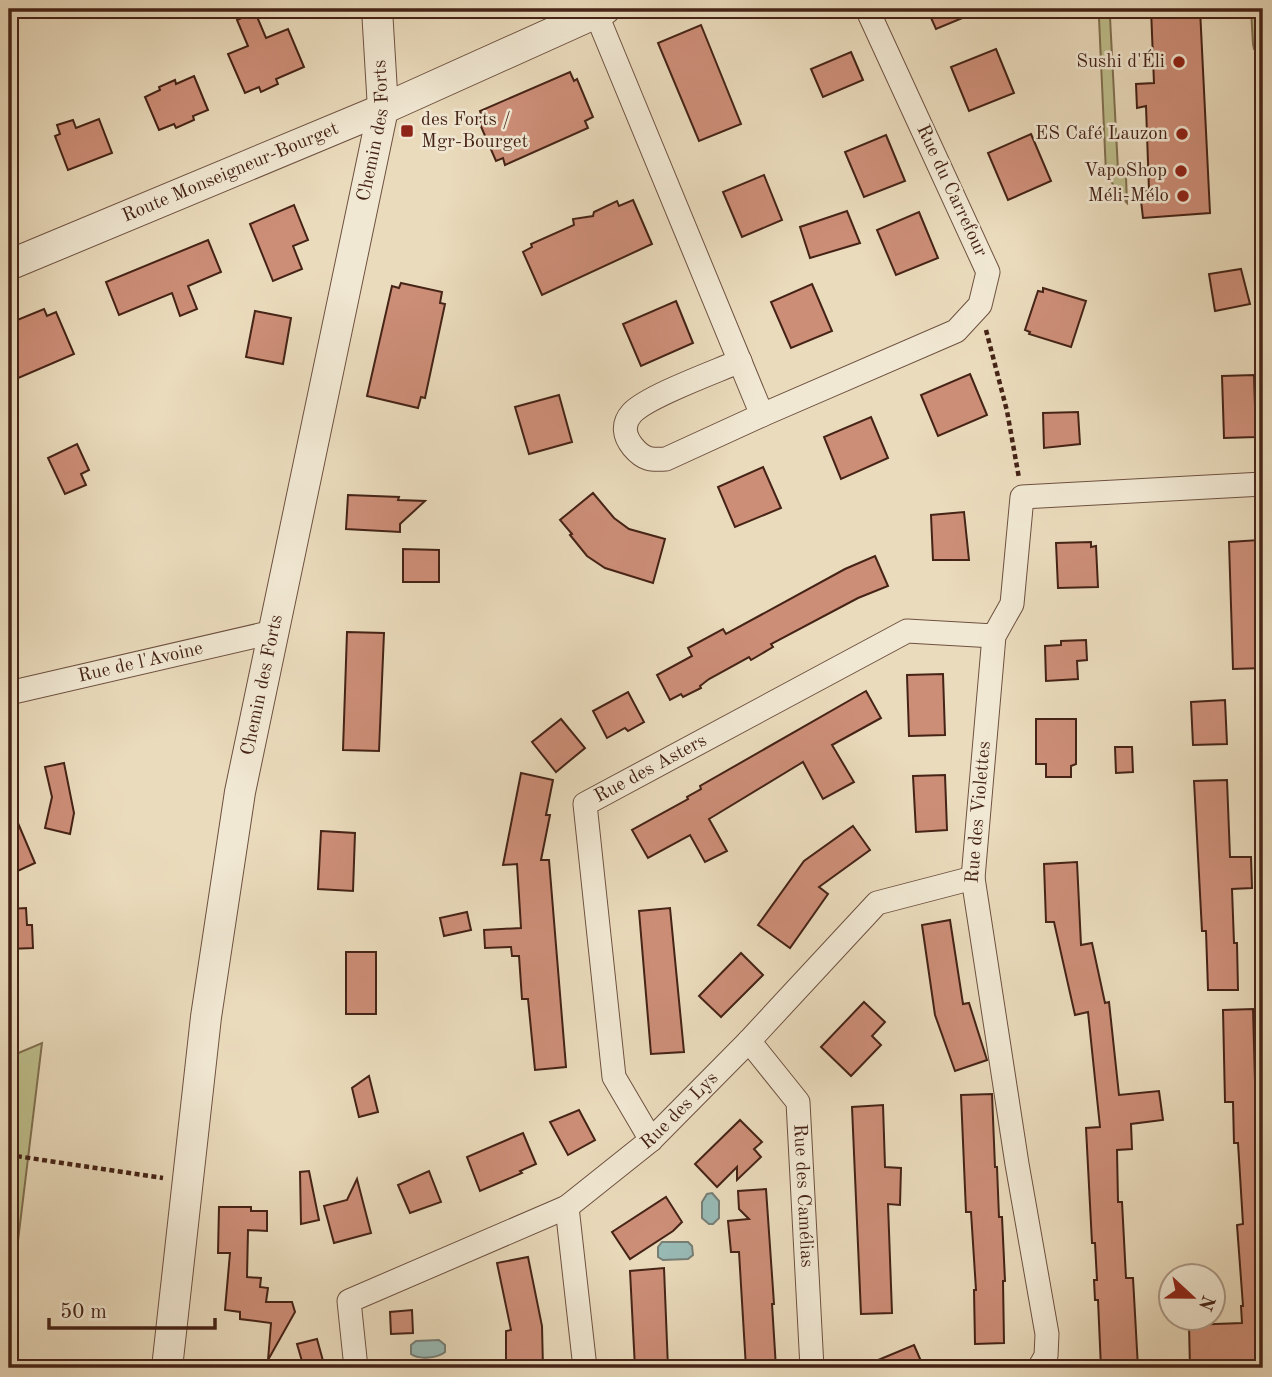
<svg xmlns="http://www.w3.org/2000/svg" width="1272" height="1377" font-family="'Old Standard TT',serif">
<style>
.green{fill:#bdbe8c;stroke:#817051;stroke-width:2}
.water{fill:#98bab5;stroke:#777e75;stroke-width:2}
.building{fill:#cd8e78;stroke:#452316;stroke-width:2}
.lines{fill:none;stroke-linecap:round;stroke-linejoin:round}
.minor-casing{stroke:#6e5140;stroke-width:25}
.tertiary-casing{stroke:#6e5140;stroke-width:32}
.path{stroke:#452316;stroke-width:4.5;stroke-dasharray:5 3.5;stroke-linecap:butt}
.minor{stroke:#f1e8d3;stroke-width:23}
.tertiary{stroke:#f1e8d3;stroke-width:30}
.poi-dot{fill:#8f2418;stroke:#f1e8d3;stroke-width:2.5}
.labels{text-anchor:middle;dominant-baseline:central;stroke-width:5;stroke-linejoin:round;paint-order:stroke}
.poi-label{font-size:19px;fill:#452316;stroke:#f1e8d3;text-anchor:end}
.street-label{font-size:19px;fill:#452316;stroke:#f1e8d3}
</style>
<rect width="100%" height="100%" fill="#eadbbc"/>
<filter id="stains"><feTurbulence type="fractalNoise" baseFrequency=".00286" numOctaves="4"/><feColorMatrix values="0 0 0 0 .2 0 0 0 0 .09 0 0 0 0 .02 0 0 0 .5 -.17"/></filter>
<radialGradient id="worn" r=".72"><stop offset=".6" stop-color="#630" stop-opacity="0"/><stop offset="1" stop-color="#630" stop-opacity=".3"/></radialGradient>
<g class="green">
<path d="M1251,9H1260L1262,48L1254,49L1253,44Z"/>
<path d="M1104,11L1109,12L1110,17L1118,170L1126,177L1127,203L1120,196L1106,173L1099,18V12Z"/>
<path d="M1263,86V200H1261L1259,186L1255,91Z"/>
<path d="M42,1043L13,1282L9,1284V1057Z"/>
</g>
<g class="water">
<path d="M712,1193L719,1201V1218L713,1224H709L702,1218V1202L707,1194Z"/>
<path d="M662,1242H688L692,1246L693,1255L688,1259L663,1260L658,1257V1247Z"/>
<path d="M439,1340L445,1345V1352C438,1358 419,1360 411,1354V1345L416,1341Z"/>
</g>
<g class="building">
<path d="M927,9H984L936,29Z"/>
<path d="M1151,9H1200L1210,213L1143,218L1140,192L1149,191L1146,106L1137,108L1136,84L1154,83Z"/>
<path d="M255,12L266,38L288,29L304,67L276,79L278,84L261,92L259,87L245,93L228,54L248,46L237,20Z"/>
<path d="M701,25L741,124L699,141L658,43Z"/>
<path d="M996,49L1014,93L969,111L951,67Z"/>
<path d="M851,52L863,80L823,97L811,69Z"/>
<path d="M570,72L574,81L577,79L593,117L585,121L588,128L505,165L503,158L496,161L479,122L483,120L480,111Z"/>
<path d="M194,76L208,110L193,116L194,120L176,128L174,124L159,130L145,97L160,90L159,87L175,80L176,84Z"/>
<path d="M99,119L112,153L68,170L55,136L60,134L57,125L73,120L76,128Z"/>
<path d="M1031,134L1051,181L1008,200L988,153Z"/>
<path d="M886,135L905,181L864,197L845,152Z"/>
<path d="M764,175L782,220L742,237L723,192Z"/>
<path d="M633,200L652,244L542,295L523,252L532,247L531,244L574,225L573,219L593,216L594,212L617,201L619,206Z"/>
<path d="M294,205L308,240L293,246L302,269L273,281L250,224Z"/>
<path d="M847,211L860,243L810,258L800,227Z"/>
<path d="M919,212L938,258L896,275L877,230Z"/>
<path d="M208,240L221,272L188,286L197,309L180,316L172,293L119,315L106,282Z"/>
<path d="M1241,269L1250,304L1215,311L1209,274Z"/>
<path d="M401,283L442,292L440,303L445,304L425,398L421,397L418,408L367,396L392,286L399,288Z"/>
<path d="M812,284L832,331L791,348L771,302Z"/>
<path d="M1043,288L1086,301L1071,347L1029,334L1030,332L1025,330L1038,291L1043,292Z"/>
<path d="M676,301L693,343L641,366L623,324Z"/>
<path d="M44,309L47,316L56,312L74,354L9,382V321H15Z"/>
<path d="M255,311L291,318L283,364L246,357Z"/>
<path d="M970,374L987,415L938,436L921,395Z"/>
<path d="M1254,375L1256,437L1224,438L1222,376Z"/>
<path d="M559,395L572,442L529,454L515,407Z"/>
<path d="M1078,412L1080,444L1044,448L1043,413Z"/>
<path d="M871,417L888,458L841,479L824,437Z"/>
<path d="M77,444L89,470L81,474L86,485L65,494L48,458Z"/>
<path d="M763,467L781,508L735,527L718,487Z"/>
<path d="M593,493L614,518L629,529L665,539L653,583L605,568L587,556L570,535L572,534L560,520Z"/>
<path d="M348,495L399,497L398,500L425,501L400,524V532L346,529Z"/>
<path d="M964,512L969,560H933L931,515Z"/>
<path d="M1259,540L1263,668L1233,669L1229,542Z"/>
<path d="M1091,542V547L1096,546L1098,587L1058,588L1056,543Z"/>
<path d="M403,549L439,550V582H403Z"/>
<path d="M875,556L888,586L858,598L771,644L773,647L751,660L749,657L709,679L700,686L701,688L683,697L681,694L670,700L657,675L692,656L688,648L723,629L726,634L845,569Z"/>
<path d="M347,632L384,633L379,751L343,750Z"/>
<path d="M1086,640L1087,660L1077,661L1078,679L1046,681L1045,646L1061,645V641Z"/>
<path d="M943,674L945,735L909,736L907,675Z"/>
<path d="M866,691L881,718L832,745L854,782L823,799L803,762L709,819L727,851L705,862L690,835L648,858L632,830L688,799L687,797L701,789L700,786Z"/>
<path d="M628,692L644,722L628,731L625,728L607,738L593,711Z"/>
<path d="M1225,700L1227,744L1193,745L1191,702Z"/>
<path d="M561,719L585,748L556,772L532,742Z"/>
<path d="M1036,719H1076V764L1071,766V777H1046V764H1036Z"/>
<path d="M1115,747H1132L1133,772L1116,773Z"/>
<path d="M64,763L74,813L70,834L45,828L52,797L45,767Z"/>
<path d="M521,773L553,780L546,815H550L541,860H549L566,1067L535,1070L528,999H522L519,956H512L511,947L485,948L484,930L521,928L517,864L503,865Z"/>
<path d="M945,775L947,830L916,832L913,776Z"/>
<path d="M1227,780L1230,857H1251L1252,888L1232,889L1234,943H1237L1238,990H1208L1206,931H1202L1194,781Z"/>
<path d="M9,802L35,863L9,875Z"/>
<path d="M853,826L870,850L819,887L828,894L790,948L758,925L804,861Z"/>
<path d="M321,831L355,833L353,891L318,889Z"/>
<path d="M1077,862L1081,945L1092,943L1105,1003L1109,1002L1119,1095L1159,1091L1163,1120L1131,1124L1132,1149L1117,1150L1118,1202H1122L1126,1278H1133L1138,1368H1101L1098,1300H1095L1094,1280H1097L1095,1243H1092L1086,1128L1100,1127L1088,1012L1075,1015L1054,922H1046L1044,864Z"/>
<path d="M26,908L27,925H32L33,948L9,949V909Z"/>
<path d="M670,908L684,1052L651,1054L639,911Z"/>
<path d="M467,912L471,930L444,936L440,918Z"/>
<path d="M950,920L963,1004L969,1003L987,1060L955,1071L935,1015L922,925Z"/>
<rect x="346" y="952" width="30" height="62"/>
<path d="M741,953L763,975L721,1017L699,996Z"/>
<path d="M864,1002L885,1022L872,1036L881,1045L851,1076L821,1047Z"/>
<path d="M1253,1009L1255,1081H1260V1097H1263V1368H1190L1189,1325L1242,1323L1241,1306H1243L1237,1225L1243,1224L1238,1143H1234L1233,1102H1225L1223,1010Z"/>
<path d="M369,1076L378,1112L359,1117L352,1088Z"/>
<path d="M992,1094L995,1167H997L999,1217H1002L1005,1281H1003L1004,1343L975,1344L974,1290H976L971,1212H966L961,1095Z"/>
<path d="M883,1105L885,1167L901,1168L900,1205L888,1204L892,1313L861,1314L852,1107Z"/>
<path d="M579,1110L595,1140L568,1155L550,1122Z"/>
<path d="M740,1120L762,1142L754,1149L761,1157L737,1180V1167L717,1187L695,1164Z"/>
<path d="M523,1133L536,1164L520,1171L522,1173L480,1191L467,1157Z"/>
<path d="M309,1171L319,1220L301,1224L300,1172Z"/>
<path d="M429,1171L441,1202L410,1213L398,1185Z"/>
<path d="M357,1179L371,1233L334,1243L324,1206L347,1200Z"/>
<path d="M766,1189L774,1304H772L776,1368H746L739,1252H731L728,1221L749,1219L739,1209L738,1191Z"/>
<path d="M666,1197L682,1222L673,1231L630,1259L612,1232Z"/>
<path d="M219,1207H251V1211H267V1231L248,1230L247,1277L261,1278L260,1287L268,1288L266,1302H292L295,1312L268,1360L271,1323L240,1319V1312L225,1310L230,1253H218Z"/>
<path d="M528,1257L542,1326L543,1368H506V1331L511,1330L497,1263Z"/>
<path d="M664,1268L668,1368H635L630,1271Z"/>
<path d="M412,1310L413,1333L391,1334L390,1312Z"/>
<path d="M317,1339L325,1368H304L297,1344Z"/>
<path d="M914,1345L924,1368H859Z"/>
</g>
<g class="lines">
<defs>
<g id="minor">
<path d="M596,13L762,415"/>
<path d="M740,361C715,372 648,396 632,413C622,424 624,436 633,447C644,460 651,460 666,459L762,415L956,331L980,305L988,272L867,9"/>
<path id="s1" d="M9,693L273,632"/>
<path id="s2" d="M749,1041L798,1102L812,1368"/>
<path id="s3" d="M651,1140L614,1077L585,804L907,631L994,636"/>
<path d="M567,1207L585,1368"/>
<path id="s4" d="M356,1368L349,1301L567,1207L651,1140L749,1041L877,903L973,878"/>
<path id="s5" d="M1039,1368L1046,1356L1047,1334L1017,1164L973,878L994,636L1012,604L1022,497L1263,484"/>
</g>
<g id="tertiary">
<path id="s6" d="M9,265L383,109L605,9"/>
<path id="s7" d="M167,1368L206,1017L240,792L383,109L377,9"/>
</g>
</defs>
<use href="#minor" class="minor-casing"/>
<use href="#tertiary" class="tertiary-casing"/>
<g class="path">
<path d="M986,330L1007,411L1019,478"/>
<path d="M9,1159L16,1156L163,1178"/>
</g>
<use href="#minor" class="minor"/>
<use href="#tertiary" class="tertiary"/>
</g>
<g class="poi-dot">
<circle cx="1179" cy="62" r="7"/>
<rect x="400" y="124" width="14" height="14" rx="3.5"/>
<circle cx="1182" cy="134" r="7"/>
<circle cx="1181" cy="171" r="7"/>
<circle cx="1183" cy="196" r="7"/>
</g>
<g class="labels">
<g class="poi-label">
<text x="1165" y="62">Sushi d'Éli</text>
<text x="421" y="120" text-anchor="start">des Forts /<tspan x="421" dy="22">Mgr-Bourget</tspan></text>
<text x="1168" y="134">ES Café Lauzon</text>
<text x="1167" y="171">VapoShop</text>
<text x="1169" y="196">Méli-Mélo</text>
</g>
<g class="street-label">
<text stroke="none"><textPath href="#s7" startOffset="1256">Chemin des Forts</textPath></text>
<text stroke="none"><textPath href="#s6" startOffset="240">Route Monseigneur-Bourget</textPath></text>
<text transform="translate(951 191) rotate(65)">Rue du Carrefour</text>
<text stroke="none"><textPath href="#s1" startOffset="135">Rue de l'Avoine</textPath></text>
<text stroke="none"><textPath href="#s7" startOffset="690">Chemin des Forts</textPath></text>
<text stroke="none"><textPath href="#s3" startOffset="422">Rue des Asters</textPath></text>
<text stroke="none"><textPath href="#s5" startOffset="564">Rue des Violettes</textPath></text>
<text stroke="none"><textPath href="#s4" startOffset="453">Rue des Lys</textPath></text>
<text stroke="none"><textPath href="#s2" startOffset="172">Rue des Camélias</textPath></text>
</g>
</g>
<rect width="1272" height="1377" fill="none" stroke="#eadbbc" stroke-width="35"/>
<rect x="10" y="10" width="1251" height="1356" fill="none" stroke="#452316" stroke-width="3.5"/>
<rect x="18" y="18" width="1237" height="1342" fill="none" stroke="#452316" stroke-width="2"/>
<g transform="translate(1192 1297) rotate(112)"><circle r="33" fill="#f1e8d3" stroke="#ac9987" stroke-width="2"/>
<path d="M0-5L12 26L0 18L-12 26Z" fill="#8f2418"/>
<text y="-10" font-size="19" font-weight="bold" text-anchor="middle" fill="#452316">N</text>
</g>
<path d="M49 1318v10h166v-10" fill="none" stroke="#452316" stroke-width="3.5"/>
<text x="60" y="1318" font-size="21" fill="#452316" stroke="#f1e8d3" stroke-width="5" paint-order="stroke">50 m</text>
<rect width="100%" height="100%" filter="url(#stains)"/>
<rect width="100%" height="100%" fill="url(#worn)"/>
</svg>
